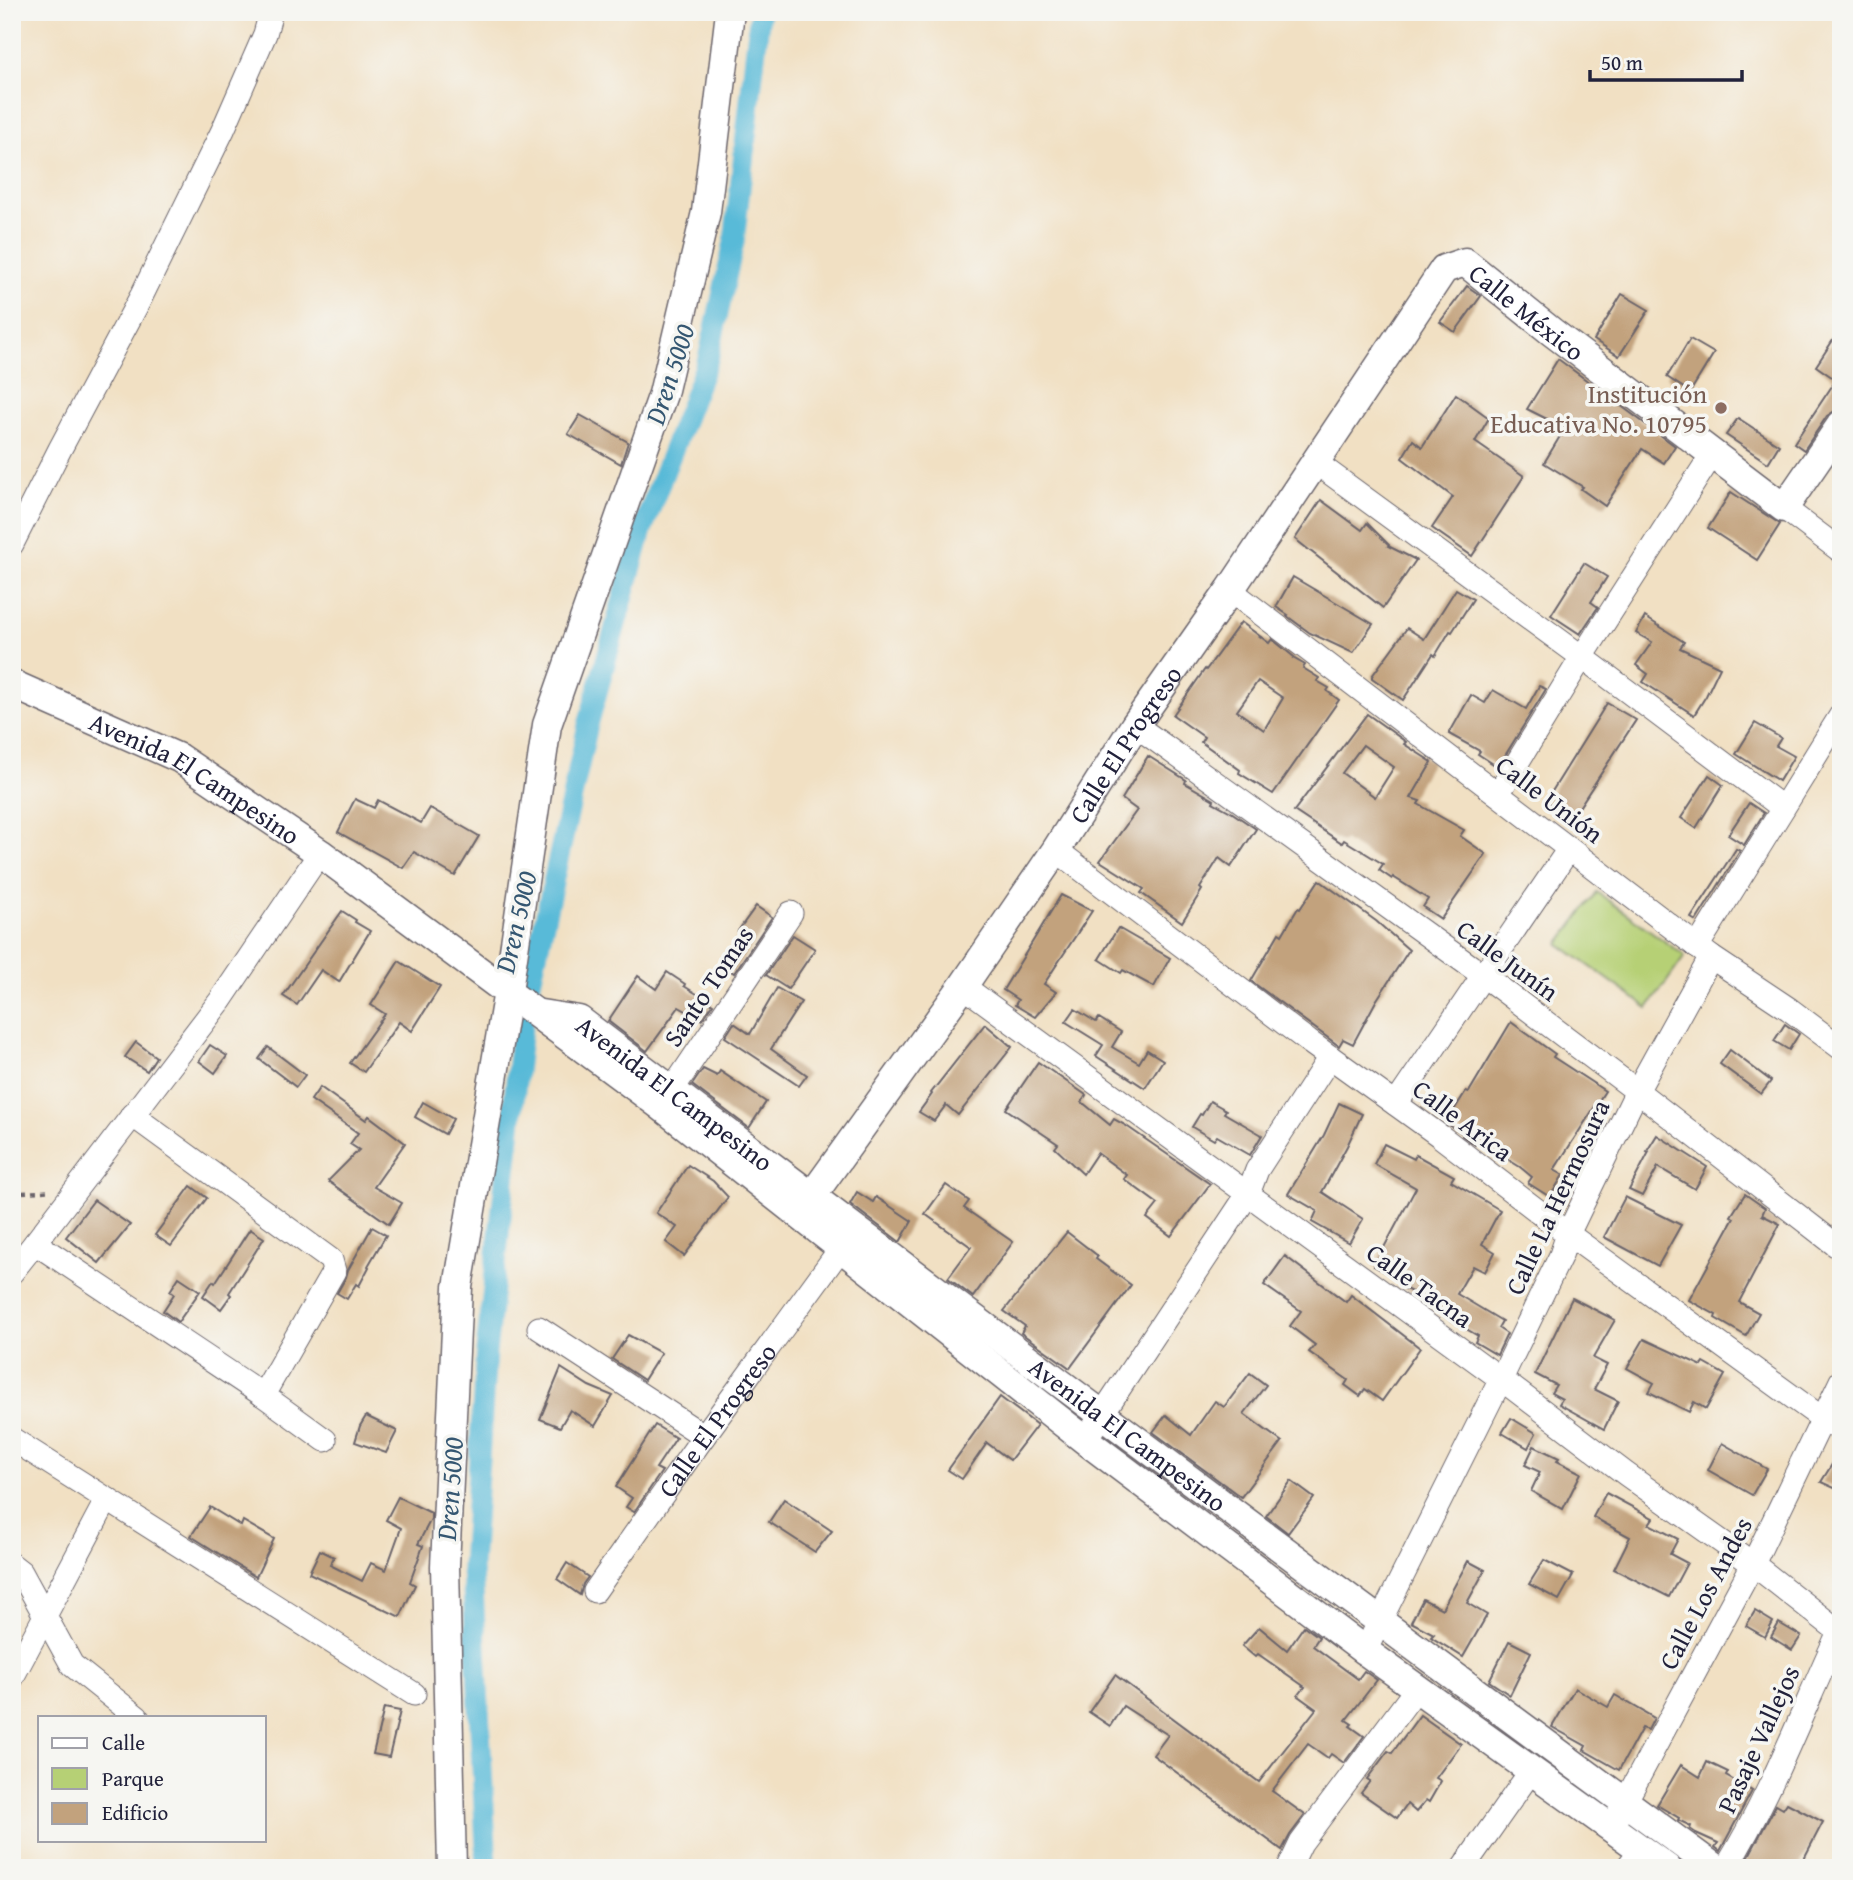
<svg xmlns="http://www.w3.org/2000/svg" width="1853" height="1880" font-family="'Gentium Book Plus',serif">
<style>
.green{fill:#b6d075;stroke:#6c7958;stroke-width:2}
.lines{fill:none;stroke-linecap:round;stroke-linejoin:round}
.canal{stroke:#59bad8;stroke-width:21}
.building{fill:#c2a27d;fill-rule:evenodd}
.minor-casing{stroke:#6a646b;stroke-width:25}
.tertiary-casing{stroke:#6a646b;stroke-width:31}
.path{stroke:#6a646b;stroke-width:3.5;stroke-dasharray:5 5;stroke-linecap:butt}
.minor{stroke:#fff;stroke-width:23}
.tertiary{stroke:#fff;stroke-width:28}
.education-dot{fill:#8d6e63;stroke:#f6f6f2;stroke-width:2.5}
.labels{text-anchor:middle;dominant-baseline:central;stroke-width:7;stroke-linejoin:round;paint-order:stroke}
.street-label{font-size:26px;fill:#22223b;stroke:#f6f6f2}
.education-label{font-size:26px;fill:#785e54;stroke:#f6f6f2;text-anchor:end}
.water-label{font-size:28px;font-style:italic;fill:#355772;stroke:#f6f6f2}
</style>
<rect width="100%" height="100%" fill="#f6f6f2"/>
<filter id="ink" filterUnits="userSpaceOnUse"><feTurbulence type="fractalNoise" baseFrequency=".0143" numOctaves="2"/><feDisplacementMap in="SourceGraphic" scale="14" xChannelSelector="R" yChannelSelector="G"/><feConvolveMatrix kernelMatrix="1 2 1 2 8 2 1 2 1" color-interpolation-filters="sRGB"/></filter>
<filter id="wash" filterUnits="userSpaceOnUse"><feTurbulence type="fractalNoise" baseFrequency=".00686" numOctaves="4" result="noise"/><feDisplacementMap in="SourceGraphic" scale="28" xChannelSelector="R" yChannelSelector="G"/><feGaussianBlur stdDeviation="1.57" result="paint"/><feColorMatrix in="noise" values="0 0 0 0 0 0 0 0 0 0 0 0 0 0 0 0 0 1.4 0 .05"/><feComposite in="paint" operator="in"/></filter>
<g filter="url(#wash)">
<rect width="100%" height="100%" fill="#f1e0c3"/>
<path class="green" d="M1597,892L1685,956L1648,1008L1559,944Z"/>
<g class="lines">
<path class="canal" d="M487,1868L472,1567L486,1352L523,1018L588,725L642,530L708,359L734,242L760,12"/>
</g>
<g id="blocks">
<g class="building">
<path d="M1467,286L1481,296L1455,332L1440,322Z"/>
<path d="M1622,294L1649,310L1619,356L1594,340Z"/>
<path d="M1841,328V407L1827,416L1804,450L1794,443L1836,380L1816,366Z"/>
<path d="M1690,339L1714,353L1690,392L1667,377Z"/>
<path d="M1558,359L1675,446L1664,463L1642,449L1605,506L1581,489L1583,487L1544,463L1565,428L1527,409Z"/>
<path d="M1456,394L1489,418L1475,442L1524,476L1472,556L1432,528L1453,497L1402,458L1413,440L1422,447Z"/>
<path d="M580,415L628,442L621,464L568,434Z"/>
<path d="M1738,418L1779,445L1768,463L1726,435Z"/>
<path d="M1731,492L1780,524L1757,560L1708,528Z"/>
<path d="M1321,500L1362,530L1367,523L1389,545L1388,546L1416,560L1383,608L1295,539Z"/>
<path d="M1584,563L1607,577L1591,602L1598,607L1580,634L1551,615Z"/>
<path d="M1293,577L1373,624L1353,653L1310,633L1287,616L1288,615L1276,607Z"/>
<path d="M1456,589L1473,599L1452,632L1450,631L1435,656L1433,654L1403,700L1372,678V676L1407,628L1424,639Z"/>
<path d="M1645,617L1684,642L1680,648L1720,667L1706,696L1694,715L1643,682L1648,674L1636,665L1652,642L1636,633Z"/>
<path d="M1241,622L1269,643L1272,639L1294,657L1293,658L1305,665L1303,668L1319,678L1317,681L1329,688L1327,691L1339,700L1273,794L1239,773L1240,770L1201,742L1204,737L1173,715L1205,669L1206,670ZM1258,681L1283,698L1264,730L1237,711Z"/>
<path d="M1539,686L1546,689L1498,767L1478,754L1480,751L1449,734L1471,695L1485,703L1493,690L1526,709Z"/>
<path d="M1607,703L1636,720L1572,818L1546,801Z"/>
<path d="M1367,714L1406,742L1404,744L1432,762L1411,798L1420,801L1418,804L1464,830L1460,836L1486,854L1441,919L1423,907L1428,899L1393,877L1392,879L1379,870L1383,864L1344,840L1342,843L1294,811ZM1363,745L1394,767L1375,797L1342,773Z"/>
<path d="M1755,723L1781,738L1776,746L1794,756L1779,781L1736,754Z"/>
<path d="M1148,756L1186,780L1185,783L1214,800L1213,802L1231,812L1256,829L1231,867L1219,858L1200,888L1202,890L1182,922L1141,893L1144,889L1100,861L1137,810L1122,799Z"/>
<path d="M1709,775L1723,785L1696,828L1681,818Z"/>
<path d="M355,799L374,808L378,800L421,823L430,808L479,836L455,876L414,852L403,868L338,832Z"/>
<path d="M1749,803L1764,813L1744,845L1728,835Z"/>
<path d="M1736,849L1740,851L1696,921L1691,918Z"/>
<path d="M1319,880L1376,921L1409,950L1376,1001L1353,1044L1343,1039L1339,1046L1251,981L1279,933L1282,935L1298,908L1300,909Z"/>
<path d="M1061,895L1092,911L1044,984L1056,992L1035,1017L1015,1005L1018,1000L1003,990Z"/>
<path d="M756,906L772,917L734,973L722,965L741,932L738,931Z"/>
<path d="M342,911L356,920L355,922L370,931L339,982L321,970L297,1005L283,996Z"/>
<path d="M1118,928L1170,958L1154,987L1123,970L1121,973L1099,959Z"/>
<path d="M793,935L815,949L788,989L766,975Z"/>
<path d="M399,961L440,987L412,1031L399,1022L364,1072L350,1063L385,1014L371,1005Z"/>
<path d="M667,972L685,984L684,986L713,1004L702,1020L679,1007L647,1051L608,1021L638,976L656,989Z"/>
<path d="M777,988L801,1002L771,1049L807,1075L799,1086L725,1037L734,1023L750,1034Z"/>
<path d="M1075,1009L1096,1022L1099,1018L1121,1032L1112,1047L1139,1063L1147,1050L1163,1060L1145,1088L1096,1056L1103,1045L1066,1022Z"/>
<path d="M1511,1022L1555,1054L1553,1057L1605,1091L1554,1170L1563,1175L1550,1197L1528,1183L1532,1177L1520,1167L1478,1141L1475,1145L1462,1136L1463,1134L1446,1123L1466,1091L1469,1092Z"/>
<path d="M985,1024L1012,1047L958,1115L946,1105L934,1121L919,1112L932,1094L931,1093Z"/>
<path d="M1785,1024L1799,1034L1789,1050L1774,1041Z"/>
<path d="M136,1042L156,1057L147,1071L125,1057Z"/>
<path d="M210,1045L227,1056L215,1073L199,1061Z"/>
<path d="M268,1047L305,1075L296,1087L259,1059Z"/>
<path d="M1730,1050L1771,1081L1761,1094L1720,1064Z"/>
<path d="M1038,1062L1086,1095L1082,1102L1110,1125L1114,1119L1125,1125L1210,1184L1171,1236L1147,1218L1158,1204L1124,1179L1127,1175L1097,1153L1083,1174L1055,1148L1058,1144L1006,1109Z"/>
<path d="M703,1069L717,1076L720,1071L766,1102L749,1128L692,1085Z"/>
<path d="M320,1087L366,1120L369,1116L405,1143L374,1187L402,1203L389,1224L328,1181L359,1150L350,1144L358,1133L311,1100Z"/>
<path d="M1210,1101L1226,1110L1224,1113L1262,1135L1250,1155L1217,1136L1214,1140L1192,1127L1200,1114L1202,1115Z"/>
<path d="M423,1102L453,1119L445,1134L415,1117Z"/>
<path d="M1339,1103L1362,1114L1347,1146L1322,1192L1363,1219L1349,1243L1312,1222L1317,1211L1288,1194L1324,1135Z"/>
<path d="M1657,1135L1707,1167L1695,1189L1658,1167L1642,1196L1629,1190L1649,1152L1647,1151Z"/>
<path d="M1384,1144L1414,1159L1416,1155L1454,1176L1451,1181L1500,1210L1482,1244L1495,1252L1485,1272L1473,1266L1457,1294L1502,1321L1498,1328L1507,1334L1497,1355L1475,1342L1478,1336L1434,1310L1437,1306L1404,1288L1407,1283L1374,1266L1416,1188L1374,1164Z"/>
<path d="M688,1165L713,1181L728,1197L684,1256L666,1242L677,1227L656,1213Z"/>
<path d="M946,1185L969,1201L964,1208L1013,1242L973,1297L948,1278L971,1247L925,1214Z"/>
<path d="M191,1186L207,1198L171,1246L155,1235Z"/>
<path d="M857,1192L873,1202L876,1197L912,1221L900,1242L850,1204Z"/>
<path d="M1745,1194L1765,1208L1762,1215L1780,1224L1739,1302L1759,1313L1746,1336L1715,1318L1716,1315L1689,1300L1734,1218L1731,1216Z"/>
<path d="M1625,1197L1681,1225L1658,1266L1604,1237Z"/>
<path d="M94,1200L130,1225L99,1263L66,1237Z"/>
<path d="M372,1227L386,1235L368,1266L369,1267L359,1286L356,1284L347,1299L337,1293L346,1277L348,1270Z"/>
<path d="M250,1229L264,1238L229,1293L231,1295L221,1309L203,1296L213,1281L215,1283Z"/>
<path d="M1067,1232L1098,1256L1096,1259L1131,1285L1070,1368L1021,1333L1025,1326L1004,1311Z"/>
<path d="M1285,1256L1346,1302L1351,1295L1420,1348L1382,1401L1365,1389L1360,1396L1345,1385L1348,1380L1309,1352L1315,1345L1290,1326L1301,1311L1264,1285Z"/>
<path d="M179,1277L200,1291L178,1322L163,1311L174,1294L170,1291Z"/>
<path d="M1572,1298L1615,1320L1593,1358L1607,1365L1594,1389L1618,1401L1604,1429L1559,1404L1562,1399L1551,1393L1556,1385L1535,1374Z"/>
<path d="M628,1335L661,1353L644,1380L612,1359Z"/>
<path d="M1644,1339L1702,1366L1704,1363L1725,1375L1706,1409L1694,1402L1689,1412L1649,1392L1654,1383L1627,1368Z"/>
<path d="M561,1368L589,1386L613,1396L595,1426L570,1410L560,1427L540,1419Z"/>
<path d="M1250,1373L1266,1385L1244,1414L1282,1442L1241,1497L1153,1432L1166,1415L1191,1435L1215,1401L1224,1407Z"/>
<path d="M1000,1397L1037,1425L1010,1460L987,1443L962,1479L948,1470Z"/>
<path d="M366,1416L397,1431L386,1453L355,1442L360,1426Z"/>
<path d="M1511,1418L1536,1433L1528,1448L1502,1433Z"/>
<path d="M655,1425L676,1438L656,1468L662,1471L634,1512L626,1507L632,1498L616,1487Z"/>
<path d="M1722,1443L1767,1469L1752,1495L1708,1470Z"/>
<path d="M1534,1446L1559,1458L1557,1461L1581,1473L1563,1509L1531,1491L1540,1472L1525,1465Z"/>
<path d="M1841,1450V1491L1821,1482Z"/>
<path d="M1291,1481L1314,1498L1288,1533L1266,1516Z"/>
<path d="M1606,1493L1653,1518L1649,1524L1678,1539L1670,1554L1687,1563L1669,1597L1614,1569L1630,1537L1593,1517Z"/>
<path d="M398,1497L431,1513V1519L418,1544L423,1546L410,1582L415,1585L400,1617L309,1573L320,1550L334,1557L330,1565L362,1581L371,1563L386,1570L401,1528L386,1520Z"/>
<path d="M784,1499L832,1531L815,1552L769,1522Z"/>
<path d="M210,1507L241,1526L243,1521L274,1539L256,1577L191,1536Z"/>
<path d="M1544,1560L1573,1575L1559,1600L1529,1584Z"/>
<path d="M1468,1561L1485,1570L1467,1603L1487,1615L1463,1657L1431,1637L1434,1634L1411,1622L1423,1599L1442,1609Z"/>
<path d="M567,1563L588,1577L583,1584L580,1595L557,1579Z"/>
<path d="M1755,1611L1773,1622L1765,1637L1746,1626Z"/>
<path d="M1779,1623L1801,1636L1792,1650L1771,1637Z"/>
<path d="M1304,1626L1319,1637L1313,1646L1358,1679L1364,1671L1377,1680L1346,1720L1352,1724L1350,1726L1364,1736L1344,1763L1331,1754L1328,1758L1308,1744L1272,1791L1305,1815L1290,1835L1282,1850L1153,1755L1168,1735L1123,1706L1110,1726L1089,1712L1115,1675L1259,1782L1316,1709L1298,1696L1305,1687L1258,1654L1255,1657L1242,1646L1259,1627L1287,1650Z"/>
<path d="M1509,1641L1531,1652L1510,1695L1489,1681Z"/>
<path d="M1575,1688L1608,1707L1615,1695L1654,1718L1648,1730L1642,1728L1619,1770L1584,1750L1586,1746L1552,1727Z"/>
<path d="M384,1708L400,1711L389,1757L373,1754Z"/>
<path d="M1420,1715L1461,1744L1436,1778L1441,1781L1429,1802L1426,1800L1416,1812L1407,1804L1397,1818L1361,1793L1370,1781L1367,1779L1388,1751L1392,1753Z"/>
<path d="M1707,1762L1728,1772L1726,1776L1752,1791L1720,1851L1715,1847L1718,1843L1696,1833L1690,1829L1691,1826L1678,1820L1679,1818L1657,1805L1681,1765L1700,1777Z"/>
<path d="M1787,1803L1823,1822L1799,1868H1749L1744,1865L1776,1805L1783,1809Z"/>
</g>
</g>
</g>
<g filter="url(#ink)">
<use href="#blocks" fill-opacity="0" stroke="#6a646b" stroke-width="2"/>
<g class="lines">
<defs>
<g id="minor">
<path d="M1315,462L1582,657L1783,808"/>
<path d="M1784,508L1841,551"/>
<path d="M12,544L60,449L141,297L223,130L265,34L271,12"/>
<path d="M1230,590L1711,957L1789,1009L1841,1048"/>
<path d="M1135,725L1484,976L1637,1091L1841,1249"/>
<path d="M1498,794L1582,657L1713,453"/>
<path d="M1056,850L1308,1041L1440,1136L1568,1234L1823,1419L1841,1429"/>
<path d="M320,853L220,1001L35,1243L263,1395L325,1440"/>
<path d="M1697,947L1841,715"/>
<path d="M963,986L1501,1379L1626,1474L1753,1564L1841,1633"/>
<path d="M672,1090L791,913"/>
<path d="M1396,1104L1569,849"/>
<path d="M132,1115L331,1260L334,1271L263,1395"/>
<path d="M12,1272L35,1243"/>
<path d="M539,1328L704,1436"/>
<path d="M12,1439L414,1694"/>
<path d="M1085,1440L1248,1194L1257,1170L1330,1057"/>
<path d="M12,1565L21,1572L72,1665L137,1717"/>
<path id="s1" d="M595,1591L704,1436L841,1248"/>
<path d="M1365,1651L1501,1379L1561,1255L1568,1234L1637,1091L1711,957"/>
<path d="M12,1678L107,1499"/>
<path d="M1617,1817L1753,1564L1841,1381"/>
<path d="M1289,1868L1301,1843L1417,1688"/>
<path d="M1463,1868L1531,1771"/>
<path d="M1627,1868L1641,1850"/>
<path d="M1726,1868C1772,1793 1802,1711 1839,1632"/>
</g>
<g id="tertiary">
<path id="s2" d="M12,684L179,758L320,853L661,1106L1085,1440L1365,1651L1667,1868"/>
<path id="s3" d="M541,1014L579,1020C955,1306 1334,1589 1715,1868"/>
<path id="s4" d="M799,1214L963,986L1056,850L1135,725L1230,590L1444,269L1465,262L1552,332L1784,508L1841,425"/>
<path d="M452,1868L445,1566L458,1287L508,991L547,725L663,394L706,212L730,12"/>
</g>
</defs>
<use href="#minor" class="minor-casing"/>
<use href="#tertiary" class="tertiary-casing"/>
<path class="path" d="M12,1193L49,1191"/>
<use href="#minor" class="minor"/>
<use href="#tertiary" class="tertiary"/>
</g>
</g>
<circle class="education-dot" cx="1721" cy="408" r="7"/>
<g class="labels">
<g class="street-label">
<text stroke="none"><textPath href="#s4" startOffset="1246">Calle México</textPath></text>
<text stroke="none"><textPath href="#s4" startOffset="572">Calle El Progreso</textPath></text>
<text stroke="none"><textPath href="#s2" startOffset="206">Avenida El Campesino</textPath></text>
<text transform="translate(1550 799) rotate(37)">Calle Unión</text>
<text transform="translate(1508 960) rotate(36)">Calle Junín</text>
<text transform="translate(708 986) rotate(-56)">Santo Tomas</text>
<text stroke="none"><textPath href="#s3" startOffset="159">Avenida El Campesino</textPath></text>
<text transform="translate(1463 1120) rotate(37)">Calle Arica</text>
<text transform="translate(1557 1197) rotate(-65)">Calle La Hermosura</text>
<text transform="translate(1420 1285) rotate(36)">Calle Tacna</text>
<text stroke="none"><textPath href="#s1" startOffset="210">Calle El Progreso</textPath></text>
<text stroke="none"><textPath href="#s3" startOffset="726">Avenida El Campesino</textPath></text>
<text transform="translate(1705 1593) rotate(-62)">Calle Los Andes</text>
<text transform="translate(1758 1739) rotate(-65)">Pasaje Vallejos</text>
</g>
<g class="education-label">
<text x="1707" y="393">Institución<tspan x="1707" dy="30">Educativa No. 10795</tspan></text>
</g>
<g class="water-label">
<text transform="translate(669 374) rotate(-72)">Dren 5000</text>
<text transform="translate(515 922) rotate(-77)">Dren 5000</text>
<text transform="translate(449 1489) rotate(-86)">Dren 5000</text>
</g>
</g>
<rect width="1853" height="1880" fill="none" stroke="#f6f6f2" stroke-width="42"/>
<rect x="38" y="1716" width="228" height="126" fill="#f6f6f2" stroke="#a1a1a9" stroke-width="2"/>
<rect x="52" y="1738" width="35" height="10" fill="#ffffff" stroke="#a1a1a9" stroke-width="2"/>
<text x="102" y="1750" font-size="21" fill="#22223b">Calle</text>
<rect x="52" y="1768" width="35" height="21" fill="#b6d075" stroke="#a1a1a9" stroke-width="2"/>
<text x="102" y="1786" font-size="21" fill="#22223b">Parque</text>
<rect x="52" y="1803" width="35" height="21" fill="#c2a27d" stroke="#a1a1a9" stroke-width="2"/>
<text x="102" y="1820" font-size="21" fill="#22223b">Edificio</text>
<path d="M1590 70v10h152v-10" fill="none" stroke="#22223b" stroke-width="3.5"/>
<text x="1601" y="70" font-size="21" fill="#22223b" stroke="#f6f6f2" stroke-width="5" paint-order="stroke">50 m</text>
</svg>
